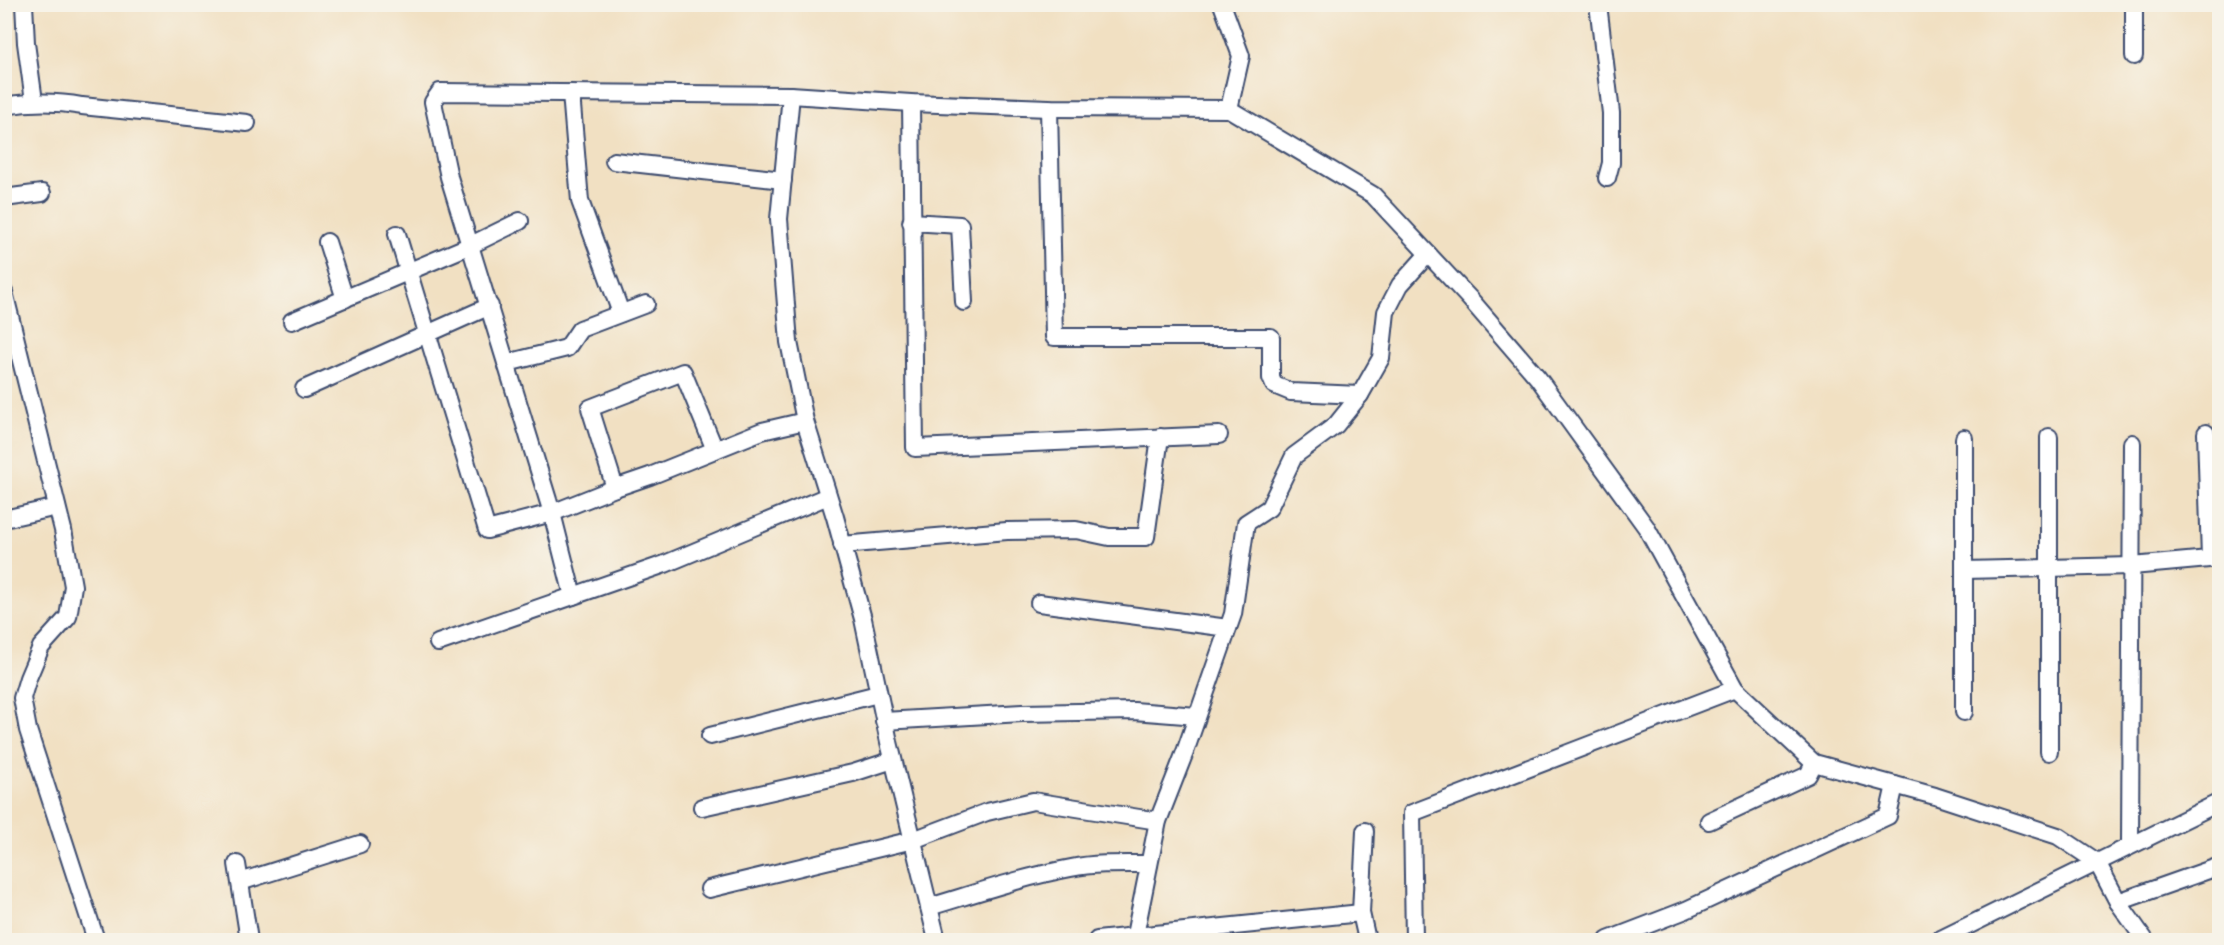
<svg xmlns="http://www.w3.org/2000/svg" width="2224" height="945" font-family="'Playpen Sans',sans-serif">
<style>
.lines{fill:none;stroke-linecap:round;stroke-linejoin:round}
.minor-casing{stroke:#3b4a6d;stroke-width:20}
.minor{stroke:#fff;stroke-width:16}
</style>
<rect width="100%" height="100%" fill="#f7f3e8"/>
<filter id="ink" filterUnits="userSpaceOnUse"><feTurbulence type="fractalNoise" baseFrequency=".0167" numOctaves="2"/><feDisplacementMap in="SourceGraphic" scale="12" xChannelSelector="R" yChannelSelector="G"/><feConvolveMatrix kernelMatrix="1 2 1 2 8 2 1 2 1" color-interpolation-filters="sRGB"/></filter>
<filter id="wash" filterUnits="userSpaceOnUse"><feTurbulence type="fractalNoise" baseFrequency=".008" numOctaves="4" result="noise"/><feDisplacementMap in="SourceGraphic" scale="24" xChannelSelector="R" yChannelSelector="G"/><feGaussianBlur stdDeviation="1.35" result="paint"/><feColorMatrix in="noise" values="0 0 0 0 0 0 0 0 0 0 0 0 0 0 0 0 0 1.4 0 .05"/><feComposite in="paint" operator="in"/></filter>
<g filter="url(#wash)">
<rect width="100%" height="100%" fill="#f1e0c2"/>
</g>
<g filter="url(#ink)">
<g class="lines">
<defs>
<g id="minor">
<path d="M24,4L26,43L34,101"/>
<path d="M1222,4L1241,56L1229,109"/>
<path d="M1598,4L1611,113V163L1607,178"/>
<path d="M2134,56V4"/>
<path d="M571,93L580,201L621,313"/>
<path d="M791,95L779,219L789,342L805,421L835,517L863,619L889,742L937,940"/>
<path d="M911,103L915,448L1219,435"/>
<path d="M4,106C32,101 55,101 82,106L247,123"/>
<path d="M1049,108L1054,337H1271V378L1274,385L1291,392L1360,395"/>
<path d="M614,161L783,180"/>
<path d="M4,198L42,193"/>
<path d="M911,222L960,225L964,302"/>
<path d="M397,234L487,530L552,513L615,488L650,476L762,431L805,421"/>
<path d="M327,242L345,299"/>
<path d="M4,292L63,530L73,586L68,617L41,647L28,678L22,698L28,730L96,940"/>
<path d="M292,321L471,245L520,221"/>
<path d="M507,363L567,348L580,329L646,304"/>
<path d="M304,389L490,306"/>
<path d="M2206,433L2210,558"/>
<path d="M615,488L590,408L683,372L715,450"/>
<path d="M4,519L57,507"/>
<path d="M842,545L1007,531L1076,530L1109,537H1146L1160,437"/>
<path d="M1964,570L2132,566L2220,558"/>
<path d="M573,596L552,513L449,177L433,102L440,92L791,95L911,103L1049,108L1229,109L1373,195L1470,299L1538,378L1646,527L1735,689L1814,763L1935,796L2058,836L2097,862L2118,902L2145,940"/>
<path d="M1039,603L1228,628"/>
<path d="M438,643L665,564L828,496"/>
<path d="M1964,712V438"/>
<path d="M884,721L1022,713L1134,711L1197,716"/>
<path d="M710,736L878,694"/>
<path d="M2049,752V437"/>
<path d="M702,807L853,773L893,760"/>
<path d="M1709,821L1808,775L1814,763"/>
<path d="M1365,831L1361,913L1367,940"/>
<path d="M2130,845L2132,443"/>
<path d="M237,864L249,940"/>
<path d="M240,882L360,844"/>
<path d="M709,889L913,840L987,812L1033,801L1158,821"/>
<path d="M2118,902L2220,866"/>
<path d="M929,907C976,893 1023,877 1071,868C1096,863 1123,864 1149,864"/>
<path d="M1097,940L1361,913"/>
<path d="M1134,940L1158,821L1185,752L1233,614L1246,523L1269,508L1294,456L1336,425L1360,395L1381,358L1386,312L1400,285L1428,254"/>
<path d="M1414,940L1412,813L1735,689"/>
<path d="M1608,940L1686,910L1888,816L1895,785"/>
<path d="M1939,940L2220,802"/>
</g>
</defs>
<use href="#minor" class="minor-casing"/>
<use href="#minor" class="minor"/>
</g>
</g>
<rect width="2224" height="945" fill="none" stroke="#f7f3e8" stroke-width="24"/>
</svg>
